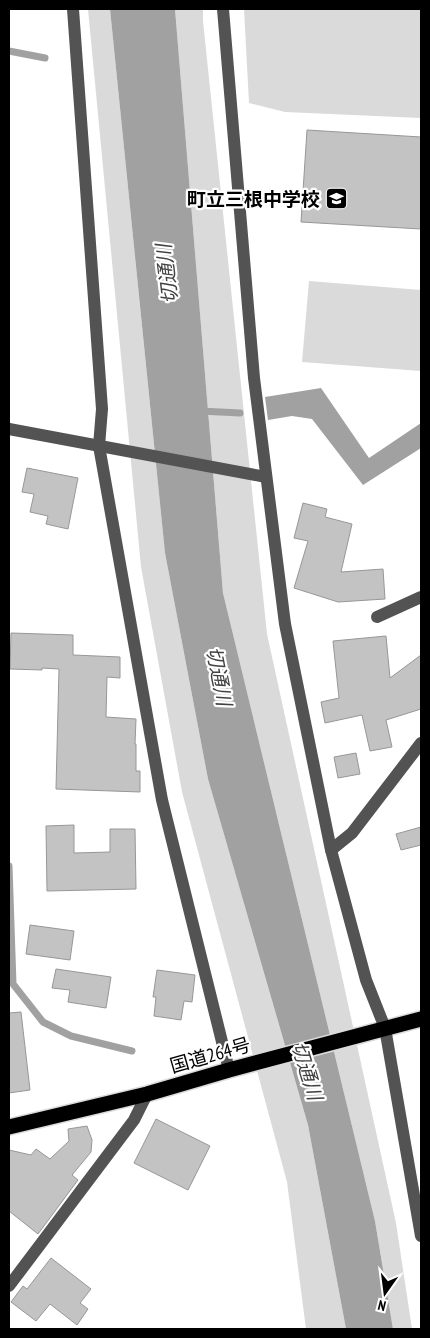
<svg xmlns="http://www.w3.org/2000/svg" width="430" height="1338" font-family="'PT Sans Narrow','Noto Sans JP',sans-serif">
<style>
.green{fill:#dadada}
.water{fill:#a1a1a1}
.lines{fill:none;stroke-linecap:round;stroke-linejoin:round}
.stream{stroke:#a1a1a1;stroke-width:7}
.building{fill:#c3c3c3;stroke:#979797}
.highway-casing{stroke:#dbdbdb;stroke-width:18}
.minor{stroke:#535353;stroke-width:12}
.highway{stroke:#000;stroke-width:15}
.labels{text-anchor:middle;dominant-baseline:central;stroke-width:4.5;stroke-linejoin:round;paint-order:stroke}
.poi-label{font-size:19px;font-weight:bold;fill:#000;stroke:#fff;text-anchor:end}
.street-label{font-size:19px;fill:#000;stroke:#fff}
.water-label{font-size:20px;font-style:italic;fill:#424242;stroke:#fff}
</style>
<rect width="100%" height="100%" fill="#fff"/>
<g class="green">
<path d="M88,9H110L165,553L208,779L308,1125L346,1329H306L287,1182L182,792L141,567Z"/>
<path d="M175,9H203V21L267,634L396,1223L412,1329H393L375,1221L223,593Z"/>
<path d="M244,9H421V118L285,112L249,103Z"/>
<path d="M309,281L421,290V371L302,362Z"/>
</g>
<g class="water">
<path d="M110,9H175L223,593L375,1221L393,1329H346L308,1125L208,779L165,553Z"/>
<path d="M321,388L369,458L421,423V448L363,485L312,419L292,416L268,420L265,397Z"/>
</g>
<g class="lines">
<g class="stream">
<path d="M9,51L45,58"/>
<path d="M200,411L240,413"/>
<path d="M9,866L13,984L43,1022L71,1036L132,1051"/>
</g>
</g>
<g class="building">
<path d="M307,130L421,137V229L301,222Z"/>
<path d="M27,468L78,478L68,529L46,524L48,516L30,512L34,494L22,492Z"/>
<path d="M303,503L327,509L325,517L352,524L341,572L383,569L385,599L338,602L294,588L308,541L294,538Z"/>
<path d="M11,633L73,635V655L120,657V678L107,677L106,717L136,719L135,744H136V771H140V792L56,789L59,669L42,668V670L10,669Z"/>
<path d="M386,636L390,678L421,655V709L386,720L392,747L370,751L362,715L325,723L321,702L339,698L333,641Z"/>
<path d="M356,753L360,774L338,778L334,757Z"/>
<path d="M74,825V853L110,852V829H135L136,889L47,891L46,826Z"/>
<path d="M421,827V845L401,850L396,834Z"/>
<path d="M30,925L74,931L70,960L26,954Z"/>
<path d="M56,969L111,977L106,1008L68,1002L70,990L52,988Z"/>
<path d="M157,970L195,975L192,1002L184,1001L181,1020L154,1016L156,997H153Z"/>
<path d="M21,1012L30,1090L9,1093V1013Z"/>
<path d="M156,1119L210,1146L188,1190L134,1163Z"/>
<path d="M87,1126L92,1140L91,1152L72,1175L78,1180L38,1234L9,1211V1150L31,1155L36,1149L50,1159L69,1141L68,1129Z"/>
<path d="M51,1258L91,1289L80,1303L88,1309L77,1325L50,1304L36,1321L11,1302L23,1286L27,1289Z"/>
</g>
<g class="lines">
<defs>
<path id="highway" d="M9,1127L147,1094L229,1070L421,1019"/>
</defs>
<use href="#highway" class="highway-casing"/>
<g class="minor">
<path d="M73,9L102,409L99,446L162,800L229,1070"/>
<path d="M223,9L254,378L285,624L331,850L366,980L385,1028L421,1236"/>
<path d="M9,429L266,477"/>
<path d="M377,617L421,597"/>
<path d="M331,850L352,833L421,743"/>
<path d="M9,1286L134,1120L147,1094"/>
</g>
<use href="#highway" class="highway"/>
</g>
<defs>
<symbol id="school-square" viewBox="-11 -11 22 22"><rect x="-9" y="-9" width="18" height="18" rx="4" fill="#000" stroke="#fff"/><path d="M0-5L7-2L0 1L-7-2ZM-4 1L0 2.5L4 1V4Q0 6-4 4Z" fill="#fff"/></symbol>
</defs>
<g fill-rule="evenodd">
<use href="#school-square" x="324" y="186" width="25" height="25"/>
</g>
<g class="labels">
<g class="poi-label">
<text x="320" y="199">町立三根中学校</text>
</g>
<g class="street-label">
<text transform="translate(210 1055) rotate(-16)">国道264号</text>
</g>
<g class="water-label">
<text transform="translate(167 274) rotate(-97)">切通川</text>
<text transform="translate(219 676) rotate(79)">切通川</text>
<text transform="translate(307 1071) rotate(73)">切通川</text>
</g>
</g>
<rect width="430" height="1338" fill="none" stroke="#000000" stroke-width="20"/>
<g transform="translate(385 1293) rotate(194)" stroke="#ffffff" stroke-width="4" paint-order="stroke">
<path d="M0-4L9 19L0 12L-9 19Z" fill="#000000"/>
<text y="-8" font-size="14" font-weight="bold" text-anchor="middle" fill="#000000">N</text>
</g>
</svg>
